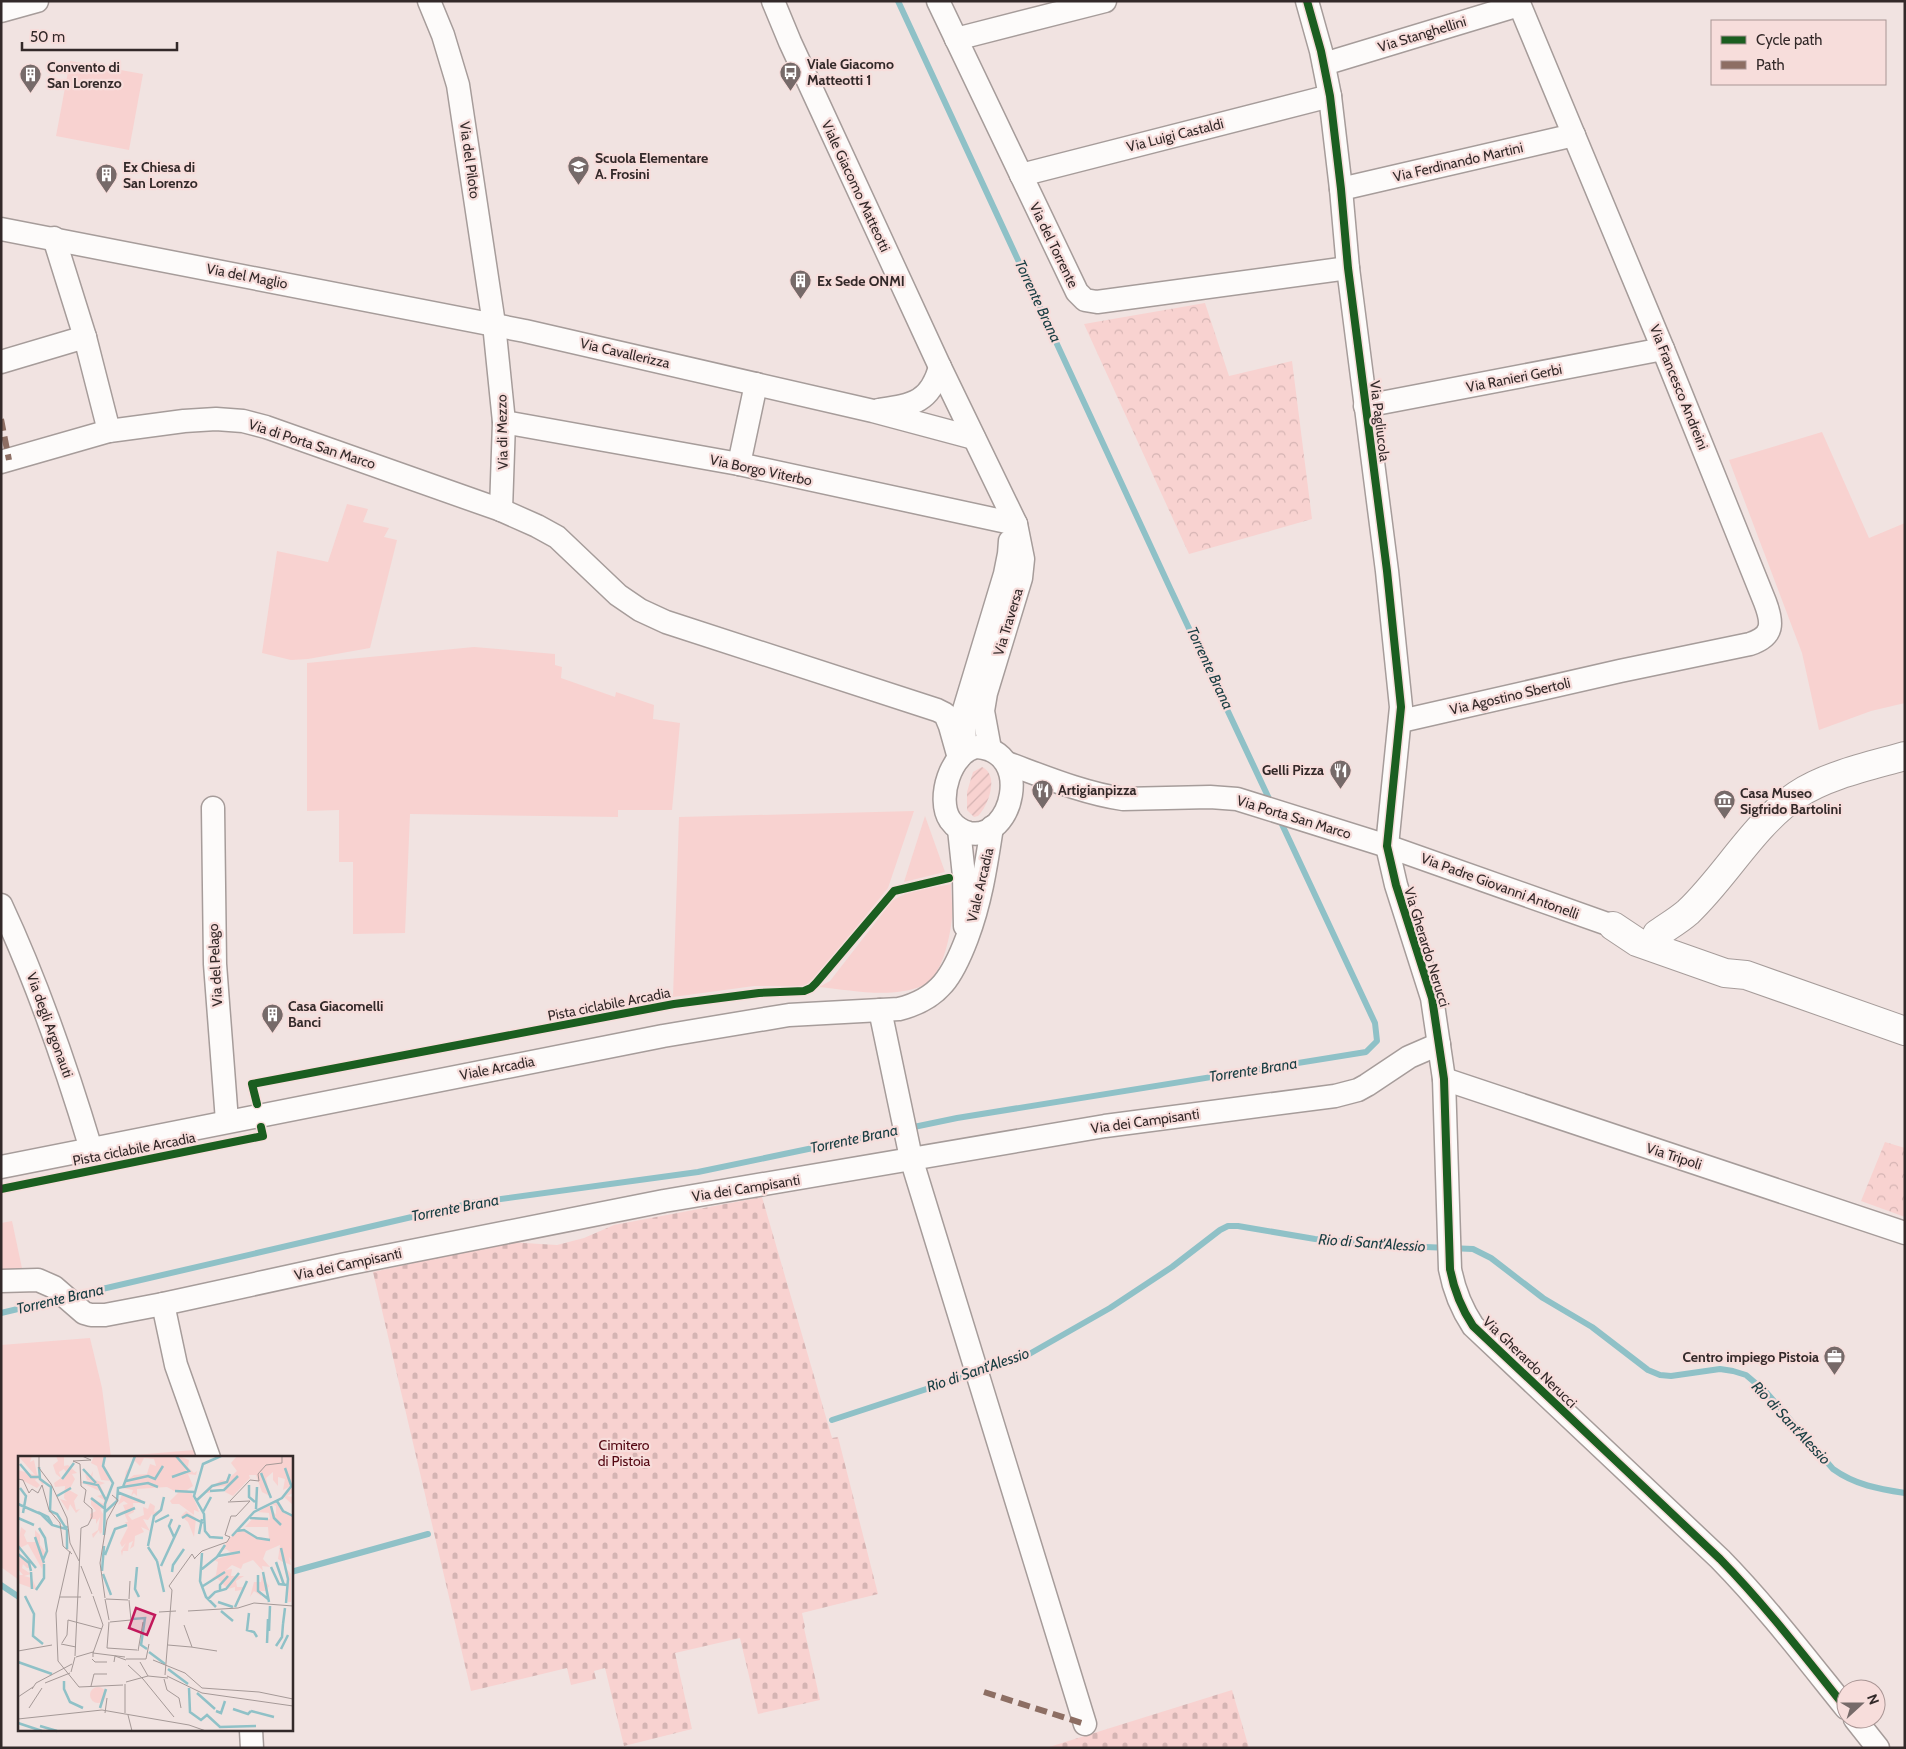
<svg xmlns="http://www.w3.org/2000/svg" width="1906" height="1749" font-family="Cabin,sans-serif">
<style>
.grass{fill:#f8d2d0}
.forest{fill:url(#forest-crowns)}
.cemetery{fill:url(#cemetery-stones)}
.garden{fill:url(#garden-furrows)}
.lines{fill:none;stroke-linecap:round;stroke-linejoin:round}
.stream{stroke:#8fc1c7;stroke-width:6}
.minor-casing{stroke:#a69c9a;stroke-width:25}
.major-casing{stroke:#a69c9a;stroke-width:30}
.minor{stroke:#fdfbfa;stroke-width:22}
.major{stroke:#fdfbfa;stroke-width:28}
.quiet{stroke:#8d6e63;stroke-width:6;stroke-dasharray:12 6;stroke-linecap:butt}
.cycleway-casing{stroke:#f7dddb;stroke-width:11}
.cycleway{stroke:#1b5e20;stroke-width:8}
.labels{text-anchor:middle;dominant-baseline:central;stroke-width:4.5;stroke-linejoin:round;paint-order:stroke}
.street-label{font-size:14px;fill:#332929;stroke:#f7dddb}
.poi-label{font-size:14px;font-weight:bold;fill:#332929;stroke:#f7dddb;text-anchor:start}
.park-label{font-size:14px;fill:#530611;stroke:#f7dddb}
.water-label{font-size:15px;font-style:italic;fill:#193e43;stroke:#f7dddb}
.inset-river{fill:none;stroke:#8fc1c7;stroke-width:2.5}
.inset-road{fill:none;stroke:#a59997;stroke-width:1}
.view{fill:#c2185b;fill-opacity:0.15;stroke:#c2185b;stroke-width:2.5}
.inset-edge{fill:none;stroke:#332929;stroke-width:2.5}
</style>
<defs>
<pattern id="forest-crowns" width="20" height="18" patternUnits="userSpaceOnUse" patternTransform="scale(1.25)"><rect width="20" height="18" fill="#f8d2d0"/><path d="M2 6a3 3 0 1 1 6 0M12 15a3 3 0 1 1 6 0" fill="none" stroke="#d5b4b3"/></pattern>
<pattern id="cemetery-stones" width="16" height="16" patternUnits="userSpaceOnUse" patternTransform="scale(1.25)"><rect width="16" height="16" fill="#f8d2d0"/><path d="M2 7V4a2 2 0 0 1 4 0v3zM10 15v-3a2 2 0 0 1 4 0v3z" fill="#d5b4b3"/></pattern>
<pattern id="garden-furrows" width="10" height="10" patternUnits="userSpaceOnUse" patternTransform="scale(1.25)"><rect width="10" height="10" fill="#f8d2d0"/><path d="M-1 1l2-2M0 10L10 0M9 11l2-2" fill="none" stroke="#d5b4b3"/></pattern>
</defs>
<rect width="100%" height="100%" fill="#f1e3e1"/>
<g class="grass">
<path d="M70,61L143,74L129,150L56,136Z"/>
<path d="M1822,432L1869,538L1905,523V703L1871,711L1819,730L1802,653L1729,460Z"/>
<path d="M347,504L368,509L363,522L389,528L384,537L397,540L370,648L308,659L291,660L262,653L277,551L328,562Z"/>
<path d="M474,647L555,654V665L562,667L561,678L615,697L616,692L654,705L653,719L680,723L672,810H618V817L410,814L405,933L353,934V862H339V810L307,811V663Z"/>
<path d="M914,811L888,888L809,986H754L673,997L679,817Z"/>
<path d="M925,816L945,872L904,882Z"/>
<path d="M951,884C951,895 953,907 952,918C950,937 942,978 922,986C890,999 851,990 819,987L830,981L892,901C909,889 931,888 951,884Z"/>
<path d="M12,1221L23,1273L1,1275V1223Z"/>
<path d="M90,1338L102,1388L111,1457L194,1450L196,1458H19V1580L1,1567V1345Z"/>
</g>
<g class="forest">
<path d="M1205,303L1229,376L1292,361L1312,519L1189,554L1084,324Z"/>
<path d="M1885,1142L1905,1148V1217L1861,1201Z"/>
</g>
<g class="cemetery">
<path d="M762,1197L832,1438L838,1437L878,1594L802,1613L805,1627L804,1628L820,1700L758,1714L740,1638L675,1653L692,1729L624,1746L605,1668L594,1671L596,1679L571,1685L567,1668L471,1691L373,1272L508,1242L557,1245L584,1238L614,1225Z"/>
<path d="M1232,1690L1249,1748H1046Z"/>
</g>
<path class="garden" d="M982,767C1000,775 988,806 978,816L974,817L967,810V792L973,772Z"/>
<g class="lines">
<g class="stream">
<path d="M898,1L1170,588L1272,805"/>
<path d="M72,1296L472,1203L698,1172L957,1118L1366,1052L1377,1041L1375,1023L1279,818"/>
<path d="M1,1313L60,1299"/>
<path d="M832,1420L1024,1357L1110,1308L1172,1267L1220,1230L1228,1226H1238L1315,1239L1378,1245L1473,1249L1491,1258L1543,1298L1592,1327L1648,1370L1660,1375L1671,1376L1720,1369L1733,1371L1746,1375L1766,1392L1833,1469C1855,1485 1879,1489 1905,1493"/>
<path d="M291,1572L428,1534"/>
<path d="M1,1585L19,1597"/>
</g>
<defs>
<g id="minor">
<path d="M429,1L443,35L458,85L494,324L504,422L501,510"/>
<path d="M773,1L790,42L940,367L1016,524L1023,559L1021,578L986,693L983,711L990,749"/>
<path d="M938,1L1077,292L1085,300L1097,302L1348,268"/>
<path d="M1307,1L1321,51L1330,96L1341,189L1348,268L1387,571L1401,707L1387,846L1396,885L1432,998L1444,1079L1450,1269C1454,1290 1461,1308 1473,1326L1720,1559C1766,1606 1805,1657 1846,1708"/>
<path d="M1,11L37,1"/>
<path d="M956,39L1105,1"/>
<path d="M1324,64L1519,5"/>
<path d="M1021,175L1330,96"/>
<path d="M1341,189L1574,135"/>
<path d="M1,229L525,331L873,411L974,438"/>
<path d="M54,238L85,337L109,431"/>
<path d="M1,362L85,337"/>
<path d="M1365,406L1663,349"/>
<path d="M879,410C912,405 930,403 940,367"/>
<path d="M504,422L739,464L1016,524"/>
<path d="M1,462L109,431L184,421L216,419L243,421L266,427L501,510L537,526L557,537L618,595L640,610L666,622L937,710L945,714L950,726L959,758"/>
<path d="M739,464L756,384"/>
<path d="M1401,721L1620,671L1750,644C1774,636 1773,623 1765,602L1663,349L1518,1"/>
<path d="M977,747C1034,751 1013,842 969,833C961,831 955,827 950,820C936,799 951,751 977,747Z"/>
<path d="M965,748L964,710L1005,574L1009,554L1010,541"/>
<path d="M1007,763C1045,777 1083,793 1123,799L1210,797L1237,799L1387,846L1613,926"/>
<path d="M213,808L215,964L227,1121"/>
<path d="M959,829L964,876L965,926"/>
<path d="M1,905C38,984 66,1066 91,1149"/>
<path d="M880,1010L911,1158L1085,1724"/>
<path d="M1444,1079L1905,1233"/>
<path d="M1,1167L663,1036L789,1015L899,1009C940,999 953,975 967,938C981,901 986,866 992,827"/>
<path d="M1,1281L38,1280L54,1287L84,1313L91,1315H105L163,1304L346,1264L664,1201L1105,1126L1335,1096L1358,1090L1367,1085L1409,1057L1439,1044"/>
<path d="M163,1304L176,1365L209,1458"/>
<path d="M1855,1719L1878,1748"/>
<path d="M251,1730L252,1748"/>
</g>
<g id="major">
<path d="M1613,926L1637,942L1725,973L1746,975L1905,1031"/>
<path d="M1657,934C1667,927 1679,920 1688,912C1727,875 1752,826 1797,795C1827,775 1870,766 1905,756"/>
</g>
</defs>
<use href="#minor" class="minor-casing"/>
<use href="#major" class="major-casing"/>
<use href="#minor" class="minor"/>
<use href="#major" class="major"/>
<g class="quiet">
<path d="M1,419L9,460"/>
<path d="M984,1692L1085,1724"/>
</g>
<defs>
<g id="cycleway">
<path d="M1307,1L1321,51L1330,96L1341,189L1348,268L1387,571L1401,707L1387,846L1396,885L1432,998L1444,1079L1450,1269C1454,1290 1461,1308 1473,1326L1720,1559C1766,1606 1805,1657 1846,1708"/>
<path d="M257,1104L252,1084L674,1004L759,993L804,991L811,988L816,983L894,891L949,878"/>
<path d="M1,1189L263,1136L261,1127"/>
</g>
</defs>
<use href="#cycleway" class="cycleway-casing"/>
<use href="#cycleway" class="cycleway"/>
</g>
<defs>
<symbol id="bus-pin" viewBox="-11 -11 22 30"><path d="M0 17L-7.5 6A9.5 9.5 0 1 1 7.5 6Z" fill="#766a69" stroke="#f7dddb"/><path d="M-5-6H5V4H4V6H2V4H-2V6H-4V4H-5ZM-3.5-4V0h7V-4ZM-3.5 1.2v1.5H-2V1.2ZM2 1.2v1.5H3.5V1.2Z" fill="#fff"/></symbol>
<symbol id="building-pin" viewBox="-11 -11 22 30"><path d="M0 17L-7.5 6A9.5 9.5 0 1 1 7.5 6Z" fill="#766a69" stroke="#f7dddb"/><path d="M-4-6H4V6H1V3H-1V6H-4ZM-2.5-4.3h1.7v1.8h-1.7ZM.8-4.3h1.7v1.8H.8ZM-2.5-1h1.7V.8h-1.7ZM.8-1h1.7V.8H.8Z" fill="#fff"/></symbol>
<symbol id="school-pin" viewBox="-11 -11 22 30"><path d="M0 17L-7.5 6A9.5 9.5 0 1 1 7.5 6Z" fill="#766a69" stroke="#f7dddb"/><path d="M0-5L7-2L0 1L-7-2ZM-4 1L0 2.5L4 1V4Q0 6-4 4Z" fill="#fff"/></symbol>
<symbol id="restaurant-pin" viewBox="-11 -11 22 30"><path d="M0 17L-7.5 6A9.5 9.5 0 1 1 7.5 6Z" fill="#766a69" stroke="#f7dddb"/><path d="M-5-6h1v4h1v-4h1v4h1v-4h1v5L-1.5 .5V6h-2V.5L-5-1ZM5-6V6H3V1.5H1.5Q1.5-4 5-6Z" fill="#fff"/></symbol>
<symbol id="museum-pin" viewBox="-11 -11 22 30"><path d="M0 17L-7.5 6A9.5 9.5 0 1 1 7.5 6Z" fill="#766a69" stroke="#f7dddb"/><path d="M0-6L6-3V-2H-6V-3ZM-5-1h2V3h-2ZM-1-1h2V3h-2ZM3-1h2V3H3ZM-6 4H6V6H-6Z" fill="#fff"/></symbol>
<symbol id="office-pin" viewBox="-11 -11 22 30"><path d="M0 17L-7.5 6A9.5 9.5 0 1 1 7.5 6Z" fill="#766a69" stroke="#f7dddb"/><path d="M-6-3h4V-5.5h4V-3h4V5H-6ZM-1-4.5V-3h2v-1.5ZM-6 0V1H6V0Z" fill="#fff"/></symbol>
</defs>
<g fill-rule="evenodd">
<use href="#bus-pin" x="778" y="60" width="25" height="34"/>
<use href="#building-pin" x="18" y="62" width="25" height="34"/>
<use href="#school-pin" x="566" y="154" width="25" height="34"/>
<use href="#building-pin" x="94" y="162" width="25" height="34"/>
<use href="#building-pin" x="788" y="268" width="25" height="34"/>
<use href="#restaurant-pin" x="1328" y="758" width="25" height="34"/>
<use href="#restaurant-pin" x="1030" y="778" width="25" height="34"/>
<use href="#museum-pin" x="1712" y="788" width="25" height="34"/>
<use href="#building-pin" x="260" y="1002" width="25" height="34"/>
<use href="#office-pin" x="1822" y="1344" width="25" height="34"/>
</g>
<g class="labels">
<g class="street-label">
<text transform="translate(1422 34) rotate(-17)">Via Stanghellini</text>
<text transform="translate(1175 135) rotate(-14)">Via Luigi Castaldi</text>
<text transform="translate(470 160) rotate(82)">Via del Piloto</text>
<text transform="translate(1458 162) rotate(-13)">Via Ferdinando Martini</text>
<text transform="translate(856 186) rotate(65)">Viale Giacomo Matteotti</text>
<text transform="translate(1054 245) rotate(64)">Via del Torrente</text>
<text transform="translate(247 276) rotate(11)">Via del Maglio</text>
<text transform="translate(625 353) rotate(13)">Via Cavallerizza</text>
<text transform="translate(1514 378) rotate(-11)">Via Ranieri Gerbi</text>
<text transform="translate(1679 387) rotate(68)">Via Francesco Andreini</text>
<text transform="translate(1380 421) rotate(83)">Via Pagliucola</text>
<text transform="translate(502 432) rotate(-91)">Via di Mezzo</text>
<text transform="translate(312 444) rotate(18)">Via di Porta San Marco</text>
<text transform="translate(761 470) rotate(12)">Via Borgo Viterbo</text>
<text transform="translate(1008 622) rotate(-73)">Via Traversa</text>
<text transform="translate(1510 696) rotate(-13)">Via Agostino Sbertoli</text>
<text transform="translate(1294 817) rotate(17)">Via Porta San Marco</text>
<text transform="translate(980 885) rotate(-77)">Viale Arcadia</text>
<text transform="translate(1500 886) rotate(20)">Via Padre Giovanni Antonelli</text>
<text transform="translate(1427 947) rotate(73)">Via Gherardo Nerucci</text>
<text transform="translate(215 965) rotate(-93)">Via del Pelago</text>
<text transform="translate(609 1004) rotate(-11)">Pista ciclabile Arcadia</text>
<text transform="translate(50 1025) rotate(70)">Via degli Argonauti</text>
<text transform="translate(497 1068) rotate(-11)">Viale Arcadia</text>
<text transform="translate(1145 1121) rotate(-8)">Via dei Campisanti</text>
<text transform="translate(134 1149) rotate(-11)">Pista ciclabile Arcadia</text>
<text transform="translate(1674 1156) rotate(18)">Via Tripoli</text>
<text transform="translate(746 1188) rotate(-9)">Via dei Campisanti</text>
<text transform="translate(348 1264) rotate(-12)">Via dei Campisanti</text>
<text transform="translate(1530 1362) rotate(44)">Via Gherardo Nerucci</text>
</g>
<g class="poi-label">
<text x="807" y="64">Viale Giacomo<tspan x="807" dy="16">Matteotti 1</tspan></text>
<text x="47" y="67">Convento di<tspan x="47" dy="16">San Lorenzo</tspan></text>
<text x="595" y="158">Scuola Elementare<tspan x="595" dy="16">A. Frosini</tspan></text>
<text x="123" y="167">Ex Chiesa di<tspan x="123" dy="16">San Lorenzo</tspan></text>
<text x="817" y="281">Ex Sede ONMI</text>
<text x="1324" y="770" text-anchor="end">Gelli Pizza</text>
<text x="1058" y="790">Artigianpizza</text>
<text x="1740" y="793">Casa Museo<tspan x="1740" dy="16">Sigfrido Bartolini</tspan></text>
<text x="288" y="1006">Casa Giacomelli<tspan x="288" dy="16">Banci</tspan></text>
<text x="1819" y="1357" text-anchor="end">Centro impiego Pistoia</text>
</g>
<g class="park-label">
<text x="624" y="1445">Cimitero<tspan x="624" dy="16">di Pistoia</tspan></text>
</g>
<g class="water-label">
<text transform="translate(1038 301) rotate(65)">Torrente Brana</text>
<text transform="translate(1210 668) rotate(65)">Torrente Brana</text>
<text transform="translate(1253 1070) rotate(-9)">Torrente Brana</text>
<text transform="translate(854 1139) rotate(-12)">Torrente Brana</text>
<text transform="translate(455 1208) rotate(-11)">Torrente Brana</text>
<text transform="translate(1372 1243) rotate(4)">Rio di Sant'Alessio</text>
<text transform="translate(60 1299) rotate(-13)">Torrente Brana</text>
<text transform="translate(978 1370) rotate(-19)">Rio di Sant'Alessio</text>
<text transform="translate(1791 1423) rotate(47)">Rio di Sant'Alessio</text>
</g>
</g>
<g transform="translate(18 1456)">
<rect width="275" height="275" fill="#f1e3e1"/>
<path d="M0,0H14L12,6L16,4L19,18L26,26L25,30L20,22L17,24L22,29L19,32L0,22V14L17,19ZM38,0L46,1V10L50,9L59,17L54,18L57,23L51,34L60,39L56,45L58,54L62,53L58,57L52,48L50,55L42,43L49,45L46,42L47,30L37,31L36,27L49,18L46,13L41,16L43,22L38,18L35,9L40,5ZM76,0H89L85,7L95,25L83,24L79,10L73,7ZM117,0H161L171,4L170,11L176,17L179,15L178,19L170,18L175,30L169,34L174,38L179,50L181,56L176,54V59L161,48H154L152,45L160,37L149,31L119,33V40L116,37L113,40L115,34L105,32L108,15L111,12L109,24L116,19L129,18L132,8L138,10L136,3L126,2L122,10L117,5L111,11ZM219,0H275V37L269,40L275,41V49L266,41L273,30L265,34L267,23L260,21V30L255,24V16L248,22L252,40L244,36L238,19H231L232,22L215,40L207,36L209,30L194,31L192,37H186L203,24L208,25L219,15L213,7ZM75,15L74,23L87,27L82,29L86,37L62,26L74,25L69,24L67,18L72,21ZM86,38L88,43L91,41L87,52L82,53L85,58L84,76L82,78L81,74L75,82L74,78L80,74L82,61L78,68V63H72V58L78,55L73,49V42L86,48V44L79,40ZM104,38L123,43V47H115L116,56L110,59L114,64L126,59L125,51L130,53L132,47L137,50L136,56L142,54L136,63L134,58L130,64L125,63L132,75L123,71L126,76L117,80L116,90L112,93L115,85L111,87L110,95H105L104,100L103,95L108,87L104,91L102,87L110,71L107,66H110L106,57H101L107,54L105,49L110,48L106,45L100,49ZM259,45L265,54L275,59V106L271,101L273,109L268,107L267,111L273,118V146H270V126L265,106L260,103L262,89L248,95L245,103L252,111L244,110L245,115L235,104L225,108L223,113L214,109L208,114L214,113L213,120H226L218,125L219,131H226L224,134L217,135V131L210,133L199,122L193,123L198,119L200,106L196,104L215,98L208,93L201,96L218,75L226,73L234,80L251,83L250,71H227L236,61L252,63L251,57L240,56L251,49L258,59V50L253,48ZM168,55L178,62L176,81L170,66L163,60ZM3,71L8,75L6,79L9,86H17V74L22,79V89L28,97L24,113L10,88L2,92L0,90ZM0,98L12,109L13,112H9L5,108L4,112L13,118L6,120L14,122L19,134L0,127V119H5L0,113ZM244,120L251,130L248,135H243V140L236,135L232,141L236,126H243ZM72 239a8 8 0 1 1 16 0a8 8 0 1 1-16 0Z" fill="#f8d2d0"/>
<path class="inset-river" d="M203,0L185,8L176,40L186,58L187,75L192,81L205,82M2,8L13,21H22M21,11L22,23L33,31L32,55L39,58L49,74V93M267,12L273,29M65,13L78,27M243,17L253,42M154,21L171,15L158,0M44,23L56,7M108,25L130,20L137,23L145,10M65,26L80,29L88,44M231,29V41L237,46M105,31L130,27L140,31M2,32L8,40L5,57M157,35L176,36M192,35L206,34L220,20M99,36L127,47M39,40L53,32M73,42L86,52M178,45L194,30L209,26L212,18M259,45L265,55L275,60M0,48L23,58L34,69L48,73L49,70M0,48L16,55M253,50L256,62L263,69M238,53L239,31M20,56L30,61L34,68M87,56L99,45L100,32L105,31L117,0M185,56L193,41M98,60L117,52M0,62L16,69M164,62L169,59L185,67M232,62L250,63M154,63L151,70L156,81M137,66L151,59M21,72L27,82L29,95L25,104M218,75L226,74L239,82L252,84M181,78L184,63M86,79L87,48L95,27L85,10L87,0M214,80L236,56L264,42L275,28M17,81L26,107M0,90L18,112M130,90L136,60L143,54L146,41M130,91L139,105M263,92L270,123L268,147M184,97L182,125L188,141L198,151M0,98L11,107L13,115M87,99L97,73L109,69M200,100L222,96M139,105L146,136M258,106L266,129M143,110L162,69M119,111L117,133L121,141M253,111L261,128L269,129M184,113L199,101L207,89M84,115L86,90M13,116L14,133M154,116L155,109L166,93M245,116L251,146M85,118L93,139M240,119V135L250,143M185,130L207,116M18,134L26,122V108M202,135V129L210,120M7,140L16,158L15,180L25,188M190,143L197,136L208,133L221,117M200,146L215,151M217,151L229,125M203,155L215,165M231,157L229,174L236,176L239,181M114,163L127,162L123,189L129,193M265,168L267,152M251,175L252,150M249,187L250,163M258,190L264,181L265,168M263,193L270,179M131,196L147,208M0,206L34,218M150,213L170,228M46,225V233L52,246L65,252M171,232L172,256L183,264L189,259L202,271L238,270M179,237L197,253M82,252L88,233M215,253L230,258L233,255M198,255L203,257L207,245M233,255L256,261M0,267L24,275M22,270L39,275"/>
<path class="inset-road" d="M21,0V12L33,28L49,62L52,87L61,105M0,23L5,24L11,37L14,33L20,37L24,29L31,54L42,67L45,90L54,98M212,45L232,24L241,25L240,18L248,9L264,7V0M52,95L38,157L40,205L61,231L105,229M176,103L184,95L209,86L212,81L207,79L213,60H218L232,45L210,46M63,110L74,138M75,140L85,169L75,197M42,141H63M87,142L82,107L89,64L100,44L94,39M87,143L91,164M88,143L110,144M111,143L112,125M111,144L113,164M170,155L220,152L236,147L275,150M141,156L158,155M92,166L113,164M166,169L174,191M44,187L49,179L50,164L84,173M43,188L58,191M150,189L173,191M173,191L199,195M89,192L119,194M89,192L91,166M0,195L34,189M120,195L125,166M75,197L107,201M57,200L63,72L70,69L74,61V53L66,46L68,34L63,30L62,8L55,5L73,4L64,0M58,201L75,196V201M74,203L77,206H89M108,203H128M128,203L131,188M135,204L167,217L184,232L241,236L275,243M96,206L97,200L108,204M122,206L130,220M110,209L125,223M53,216L57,201M147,219L154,134L151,130L174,98L177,103M149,220L184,237L275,250M125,223L156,261M146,223L149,234L161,242L163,252M108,226L130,220L150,222M27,227L52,217M107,228V257M73,230L76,218H89M14,233L18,227L54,208M0,241L15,231M11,252L24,232M87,257L89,242M110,259L114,275M0,263L84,254L171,269L188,275"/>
<path class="view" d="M118,152L137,159L129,179L111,172Z"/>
<rect width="275" height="275" class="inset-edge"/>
</g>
<rect width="1906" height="1749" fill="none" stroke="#332929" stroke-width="5"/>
<rect x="1711" y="20" width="175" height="65" fill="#f7dddb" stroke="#a99594"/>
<rect x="1721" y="36" width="25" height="8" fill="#1b5e20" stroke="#a99594"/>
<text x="1756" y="45" font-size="15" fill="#332929">Cycle path</text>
<rect x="1721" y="61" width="25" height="8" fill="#8d6e63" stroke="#a99594"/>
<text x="1756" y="70" font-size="15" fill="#332929">Path</text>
<g transform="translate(1861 1704) rotate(69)"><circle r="24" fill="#f7dddb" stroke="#a99594"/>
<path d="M0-4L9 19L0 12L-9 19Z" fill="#766a69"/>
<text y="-8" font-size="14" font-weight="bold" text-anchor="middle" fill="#332929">N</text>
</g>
<path d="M22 42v8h155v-8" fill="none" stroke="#332929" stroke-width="2.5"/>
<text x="30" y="42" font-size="15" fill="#332929" stroke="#f7dddb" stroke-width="4" paint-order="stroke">50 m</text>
</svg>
